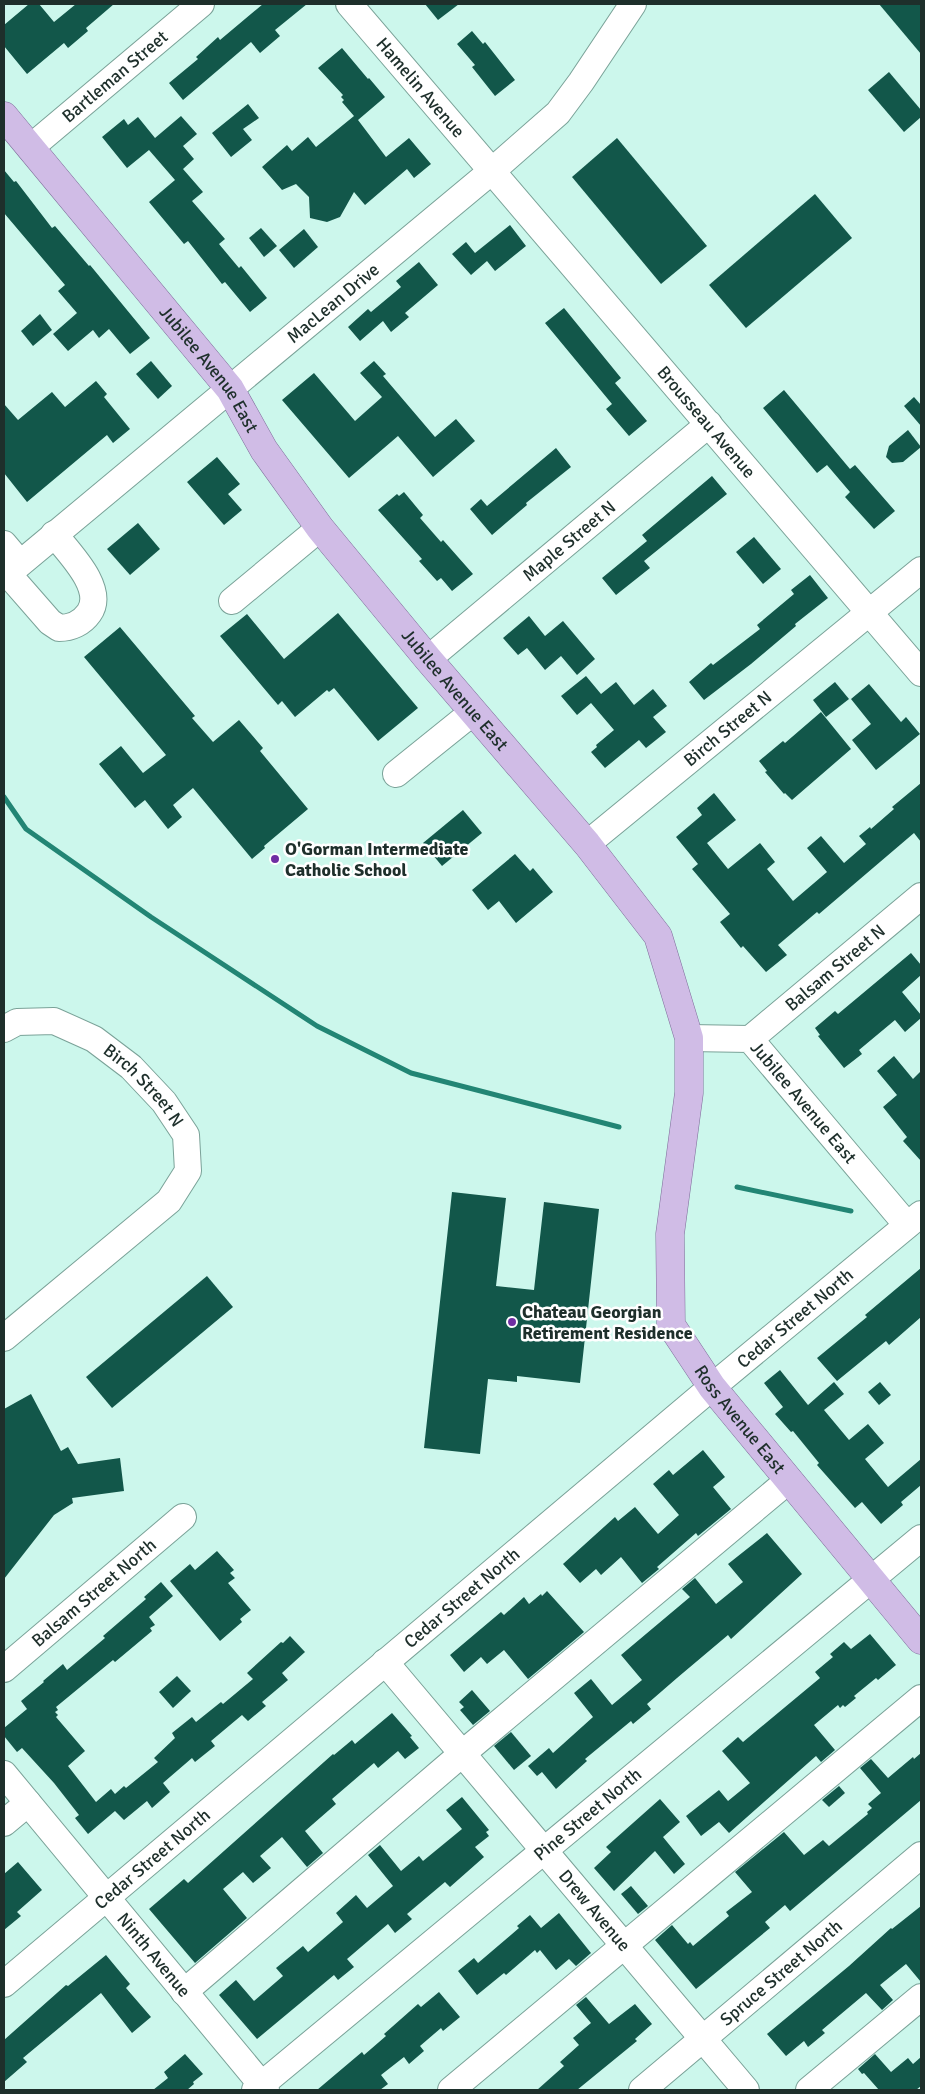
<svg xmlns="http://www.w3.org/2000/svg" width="925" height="2094" font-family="Signika,sans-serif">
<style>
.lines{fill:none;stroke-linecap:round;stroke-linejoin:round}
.stream{stroke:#228574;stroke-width:5}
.building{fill:#12574a}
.minor-casing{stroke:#7aa298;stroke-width:28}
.major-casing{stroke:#7e6e9a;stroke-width:29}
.minor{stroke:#fff;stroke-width:26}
.major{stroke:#d0bce6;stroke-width:28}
.poi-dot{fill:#6f2ea3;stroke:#fff;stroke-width:2}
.labels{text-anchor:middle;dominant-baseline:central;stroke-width:5;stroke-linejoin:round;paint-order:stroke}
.street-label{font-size:18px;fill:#1e2f2b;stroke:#fff}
.poi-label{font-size:18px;font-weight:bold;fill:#1e2f2b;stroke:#fff;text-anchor:start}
</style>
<rect width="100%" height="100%" fill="#ccf7ec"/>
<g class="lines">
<g class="stream">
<path d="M4,797L26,829L151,917L317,1026L411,1073L619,1127"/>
<path d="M737,1187L851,1211"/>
</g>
</g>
<g class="building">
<path d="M29,4H39L54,22L76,4H114L86,28L88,31L68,48L64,43L27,74L4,46V25Z"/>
<path d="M263,4H307L275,30L280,36L260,53L251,42L183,100L169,83L198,59L196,57L218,37L220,40Z"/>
<path d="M425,4H459L438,20Z"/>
<path d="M879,4H921V54Z"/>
<path d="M472,31L483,44L485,42L515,80L495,96L472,67L475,65L457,44Z"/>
<path d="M342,48L368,79L369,78L385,97L358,120L386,157L409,138L431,164L414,178L407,169L365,205L354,192L340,217L327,222L310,218L309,197L296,184L282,190L262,167L287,145L292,151L308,137L316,147L354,116L342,102L344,100L341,97L343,95L318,68Z"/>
<path d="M889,72L921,110V117L904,132L868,90Z"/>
<path d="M248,104L259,118L243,129L252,140L231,157L212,133Z"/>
<path d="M181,116L197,134L183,146L194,159L183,169L203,192L192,201L225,239L219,244L239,268L241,266L267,298L250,312L225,282L222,284L188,241L184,244L149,202L175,180L149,150L127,168L102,137L124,119L128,125L138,117L155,138Z"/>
<path d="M617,138L707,246L661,284L572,177Z"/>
<path d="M4,170L14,182L16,181L52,228L55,226L89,266L90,265L150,338L130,354L109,329L99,338L93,330L68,351L53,334L77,313L58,291L65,285L4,213Z"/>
<path d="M815,194L852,238L746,328L709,285Z"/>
<path d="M510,225L526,246L495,271L487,261L471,275L452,254L466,242L475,253Z"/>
<path d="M261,228L277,246L264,257L249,238Z"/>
<path d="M304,229L318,247L294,268L279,250Z"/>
<path d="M419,262L438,285L405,313L409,317L391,332L383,321L360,341L348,327L368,309L371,312L401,287L396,281Z"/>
<path d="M564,308L621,378L615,383L647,421L629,436L606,409L612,404L545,323Z"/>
<path d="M40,314L52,330L33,346L21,331Z"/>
<path d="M151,361L172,386L158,399L136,374Z"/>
<path d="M374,361L386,374L383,376L435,437L456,419L475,441L433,477L398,436L349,478L282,400L314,373L355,421L382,397L360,373Z"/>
<path d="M96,381L107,394L104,397L130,429L113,443L107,435L27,502L4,473V404L18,420L52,392L65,407Z"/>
<path d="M784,390L850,469L855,465L895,511L874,529L845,497L850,492L827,465L817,473L763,408Z"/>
<path d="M914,397L921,405V426L904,406Z"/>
<path d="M908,430L921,447L903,462L892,463L886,457L889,446Z"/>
<path d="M556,448L571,467L526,503L527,505L492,535L470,509L481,499L487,506Z"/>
<path d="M217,457L240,484L228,494L242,510L224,525L187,482Z"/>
<path d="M712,476L727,494L644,561L650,568L616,595L602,578L647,541L642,535Z"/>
<path d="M404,492L423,515L420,518L441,542L443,540L473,574L452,591L441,578L437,581L419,561L422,559L378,510L397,494L399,496Z"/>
<path d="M138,523L160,549L130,575L107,549Z"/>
<path d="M754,537L781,569L763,584L736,552Z"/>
<path d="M810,575L828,598L795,624L796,626L751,664L704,700L689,682L711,663L713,665L760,629L757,625L794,594L791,590Z"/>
<path d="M338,613L418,708L378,741L334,688L329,692L327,690L295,717L282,701L278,705L220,636L247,614L284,659Z"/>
<path d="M529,616L545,636L563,621L595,659L577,675L561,656L545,670L527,648L518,655L503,638Z"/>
<path d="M120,627L195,716L192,718L213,742L239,720L263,748L260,751L308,809L264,846L265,848L252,859L193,788L173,805L182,817L168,829L145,800L135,808L99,764L121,746L143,773L166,755L84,657Z"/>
<path d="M586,676L601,694L616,682L634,705L653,689L667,706L653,717L666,732L646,748L639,740L605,768L591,752L597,747L596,745L614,730L591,703L577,715L561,696Z"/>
<path d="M835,682L849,699L826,717L813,700Z"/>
<path d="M869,684L901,722L906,717L920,734L876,770L852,740L871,724L851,699Z"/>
<path d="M821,712L851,749L792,800L785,793L784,794L765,772L767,771L759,761L783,741L785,743Z"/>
<path d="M921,783V842L914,833L819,914L817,912L778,945L787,955L766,972L743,946L741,948L720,922L730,914L692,869L698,864L676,837L702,815L697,808L714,793L736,820L707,843L728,869L760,843L775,862L767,869L793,901L827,872L807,848L821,836L844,863L866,844L859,836L870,827L871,829L894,809L892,807Z"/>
<path d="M463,810L482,833L442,866L423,843Z"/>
<path d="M515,854L530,871L533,868L553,892L516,923L499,901L488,910L472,890Z"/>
<path d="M911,953L921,965V975L902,992L921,1015V1018L905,1032L895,1020L859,1050L862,1054L844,1068L818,1036L820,1035L815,1028L835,1011L838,1014Z"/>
<path d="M894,1056L913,1079L921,1071V1161L903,1141L907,1137L883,1107L897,1095L877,1071Z"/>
<path d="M452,1192L506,1198L496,1286L534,1290L544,1202L599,1209L580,1383L517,1376V1382L488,1379L480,1454L424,1448Z"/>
<path d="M921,1268V1317L889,1345L886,1341L837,1381L817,1358L867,1317L865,1315Z"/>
<path d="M207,1276L233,1307L112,1408L86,1377Z"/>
<path d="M780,1370L808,1405L834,1382L844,1394L824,1410L849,1440L868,1424L884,1443L865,1459L888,1487L921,1459V1485L901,1502L903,1505L881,1524L862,1502L855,1508L817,1465L819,1463L793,1431L791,1432L775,1414L783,1407L764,1383Z"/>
<path d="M880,1382L891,1395L879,1405L868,1392Z"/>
<path d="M31,1394L61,1451L68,1447L78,1464L120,1458L124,1491L72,1498L73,1503L54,1515L4,1579V1409Z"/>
<path d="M703,1450L725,1477L713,1487L731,1509L698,1536L696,1533L657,1567L659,1569L642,1583L621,1557L601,1575L596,1569L580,1583L563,1564L615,1517L618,1521L635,1507L658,1534L679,1515L653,1484L669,1470L673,1475Z"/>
<path d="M767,1533L802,1574L731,1639L728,1635L677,1678L647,1704L651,1709L633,1724L631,1721L585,1759L587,1761L556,1789L542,1772L537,1776L528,1766L549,1748L553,1753L593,1717L574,1693L591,1679L612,1705L642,1680L621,1655L690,1597L682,1589L695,1578L716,1604L743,1582L728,1564Z"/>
<path d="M217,1551L234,1570L230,1573L235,1578L228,1583L251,1610L240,1619L242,1622L220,1641L170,1581L190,1564L195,1570Z"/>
<path d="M161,1582L173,1596L149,1617L155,1625L150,1628L152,1631L115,1662L113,1660L56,1707L58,1710L55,1712L58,1715L56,1717L85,1751L68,1766L96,1802L111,1789L115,1794L124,1786L126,1788L158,1762L154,1758L175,1738L172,1733L192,1717L196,1722L221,1702L223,1704L253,1679L247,1673L281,1642L283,1643L290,1636L305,1652L282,1673L288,1680L262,1702L266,1706L248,1721L242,1715L211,1741L215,1746L195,1762L192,1758L163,1783L170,1792L152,1808L147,1801L124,1820L115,1811L88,1834L75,1818L79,1815L54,1783L22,1748L17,1752L4,1736V1728L27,1709L21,1701L44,1682L43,1681L63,1664L67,1670L105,1638L103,1636L146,1599L144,1597Z"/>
<path d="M547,1591L584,1632L528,1679L504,1650L487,1664L481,1657L464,1672L450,1655L501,1612L504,1615L524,1597L529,1604L541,1594L542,1596Z"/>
<path d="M870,1634L896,1665L878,1680L876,1678L854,1696L856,1698L845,1707L843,1705L840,1708L838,1705L814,1725L835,1750L821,1762L816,1756L729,1833L719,1822L701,1836L686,1816L719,1790L728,1801L750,1783L722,1751L738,1737L743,1742L820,1678L815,1672L833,1657L830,1654L844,1642L851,1649Z"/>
<path d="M177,1676L191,1691L173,1708L159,1692Z"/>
<path d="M472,1690L490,1711L473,1725L460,1710L464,1707L459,1702Z"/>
<path d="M392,1713L412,1736L410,1737L419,1748L405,1759L398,1751L378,1768L374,1763L332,1799L336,1804L305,1831L323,1853L307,1867L282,1837L260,1856L271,1868L253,1883L243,1872L223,1889L247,1918L195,1963L149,1909L184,1879L188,1883L333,1754L334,1755L352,1740L355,1744Z"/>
<path d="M511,1732L531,1756L514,1770L494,1746Z"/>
<path d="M921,1753V1800L790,1911L785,1905L765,1922L770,1928L696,1989L655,1940L672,1925L688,1944L690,1942L693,1946L729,1916L726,1912L752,1892L735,1872L784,1832L804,1855L823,1840L829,1846L868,1814L867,1812L872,1808L868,1804L881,1793L860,1768L871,1759L888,1778L913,1757L914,1759Z"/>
<path d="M839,1786L845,1793L829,1807L822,1800Z"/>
<path d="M462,1797L489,1830L486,1832L489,1836L475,1847L484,1857L450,1887L445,1882L407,1914L412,1919L395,1933L388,1924L347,1959L354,1967L338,1980L334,1975L257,2039L219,1995L236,1980L254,2001L283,1976L276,1968L303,1946L308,1952L343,1922L336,1913L356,1895L367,1908L393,1886L368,1855L380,1845L401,1871L419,1856L423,1861L462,1829L446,1810Z"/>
<path d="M660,1799L680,1822L663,1837L685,1864L674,1874L655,1851L614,1891L594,1868L611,1852L606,1847Z"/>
<path d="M18,1862L42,1890L17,1912L21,1916L4,1930V1874Z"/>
<path d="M631,1886L648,1906L638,1914L621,1894Z"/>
<path d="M921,1906V1982L906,1964L880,1985L893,2000L882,2010L866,1993L822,2030L825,2033L808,2047L804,2041L786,2056L767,2034L849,1966L891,1928L892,1929Z"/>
<path d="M559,1913L591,1953L576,1966L569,1959L556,1970L540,1950L537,1953L535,1950L506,1975L504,1973L477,1995L458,1971L474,1958L478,1963L519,1928L517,1926L530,1915L541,1928Z"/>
<path d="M106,1955L130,1984L126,1988L151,2017L132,2033L101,1993L23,2058L27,2062L4,2082V2040L66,1985L68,1986Z"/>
<path d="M439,1992L460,2017L443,2031L441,2028L420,2046L424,2051L409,2064L404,2057L381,2075L388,2084L380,2090H317L362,2052L364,2055L386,2036L384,2034L418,2004L421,2007Z"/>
<path d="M586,1997L609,2024L635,2004L652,2024L635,2039L637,2041L577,2090H537L564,2066L560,2062L579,2045L573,2038L591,2023L576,2005Z"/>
<path d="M185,2054L203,2074L193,2082L194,2084L187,2090H153L168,2078L164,2072Z"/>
<path d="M875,2054L891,2072L908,2058L913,2064L921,2057V2086L916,2090H879L864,2073L862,2074L858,2069Z"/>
</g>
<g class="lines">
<defs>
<g id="minor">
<path id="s1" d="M349,4L921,673"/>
<path id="s2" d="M30,148L201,4"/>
<path d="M4,544L20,563"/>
<path d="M8,574L50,622L59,628C71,628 82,623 89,613C106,589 69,553 54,534"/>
<path id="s3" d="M4,577L493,170L558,113L581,82L633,4"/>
<path d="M232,601L320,528"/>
<path id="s4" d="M428,659L709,424"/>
<path d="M396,774L473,712"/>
<path id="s5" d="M587,844L921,570"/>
<path id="s6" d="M4,1029L17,1022L54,1021L94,1039L131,1067L164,1102L186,1135L188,1171L169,1201L4,1338"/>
<path id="s7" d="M689,1038L750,1039L907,1225"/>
<path id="s8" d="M750,1039L921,896"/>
<path id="s9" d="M385,1662L746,2090"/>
<path id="s10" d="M4,1669L183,1517"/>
<path id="s11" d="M4,1774L266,2090"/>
<path d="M4,1823L28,1803"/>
<path id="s12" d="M4,1984L712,1387L921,1214"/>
<path d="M184,1992L463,1753L789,1480"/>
<path id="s13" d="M255,2090L921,1538"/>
<path d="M451,2090L921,1698"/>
<path id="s14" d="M642,2090L921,1855"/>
<path d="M809,2090L921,1997"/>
</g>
<g id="major">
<path id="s15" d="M4,116L230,389L264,450L320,528L428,659L587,844L658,936L689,1038V1093L670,1234L671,1325L712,1387L921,1640"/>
</g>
</defs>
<use href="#minor" class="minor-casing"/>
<use href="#major" class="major-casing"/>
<use href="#minor" class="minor"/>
<use href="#major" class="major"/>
</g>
<g class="poi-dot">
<circle cx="275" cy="859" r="5"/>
<circle cx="512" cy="1322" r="5"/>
</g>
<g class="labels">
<g class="street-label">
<text stroke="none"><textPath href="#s2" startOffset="111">Bartleman Street</textPath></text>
<text stroke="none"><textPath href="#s1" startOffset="110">Hamelin Avenue</textPath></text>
<text stroke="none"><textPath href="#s3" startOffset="428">MacLean Drive</textPath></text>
<text stroke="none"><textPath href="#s15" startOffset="326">Jubilee Avenue East</textPath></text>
<text stroke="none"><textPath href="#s1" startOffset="550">Brousseau Avenue</textPath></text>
<text stroke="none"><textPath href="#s4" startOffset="184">Maple Street N</textPath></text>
<text stroke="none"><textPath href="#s15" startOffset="731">Jubilee Avenue East</textPath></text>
<text stroke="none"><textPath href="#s5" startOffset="182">Birch Street N</textPath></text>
<text stroke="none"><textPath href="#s8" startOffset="111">Balsam Street N</textPath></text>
<text stroke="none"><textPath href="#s6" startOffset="164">Birch Street N</textPath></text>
<text stroke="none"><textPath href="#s7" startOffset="144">Jubilee Avenue East</textPath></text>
<text stroke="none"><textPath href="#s12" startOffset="1034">Cedar Street North</textPath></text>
<text stroke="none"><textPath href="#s15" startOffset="1562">Ross Avenue East</textPath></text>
<text stroke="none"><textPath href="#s10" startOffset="118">Balsam Street North</textPath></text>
<text stroke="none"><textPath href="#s12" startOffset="599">Cedar Street North</textPath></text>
<text stroke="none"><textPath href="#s13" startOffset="432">Pine Street North</textPath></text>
<text stroke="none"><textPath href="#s12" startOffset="194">Cedar Street North</textPath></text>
<text stroke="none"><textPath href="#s9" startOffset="325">Drew Avenue</textPath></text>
<text stroke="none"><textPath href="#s11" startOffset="235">Ninth Avenue</textPath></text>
<text stroke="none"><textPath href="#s14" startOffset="182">Spruce Street North</textPath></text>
</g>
<g class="poi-label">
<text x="285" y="849">O'Gorman Intermediate<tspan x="285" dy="21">Catholic School</tspan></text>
<text x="522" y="1312">Chateau Georgian<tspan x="522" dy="21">Retirement Residence</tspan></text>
</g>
</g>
<rect width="925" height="2094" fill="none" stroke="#1e2f2b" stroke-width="10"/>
</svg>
